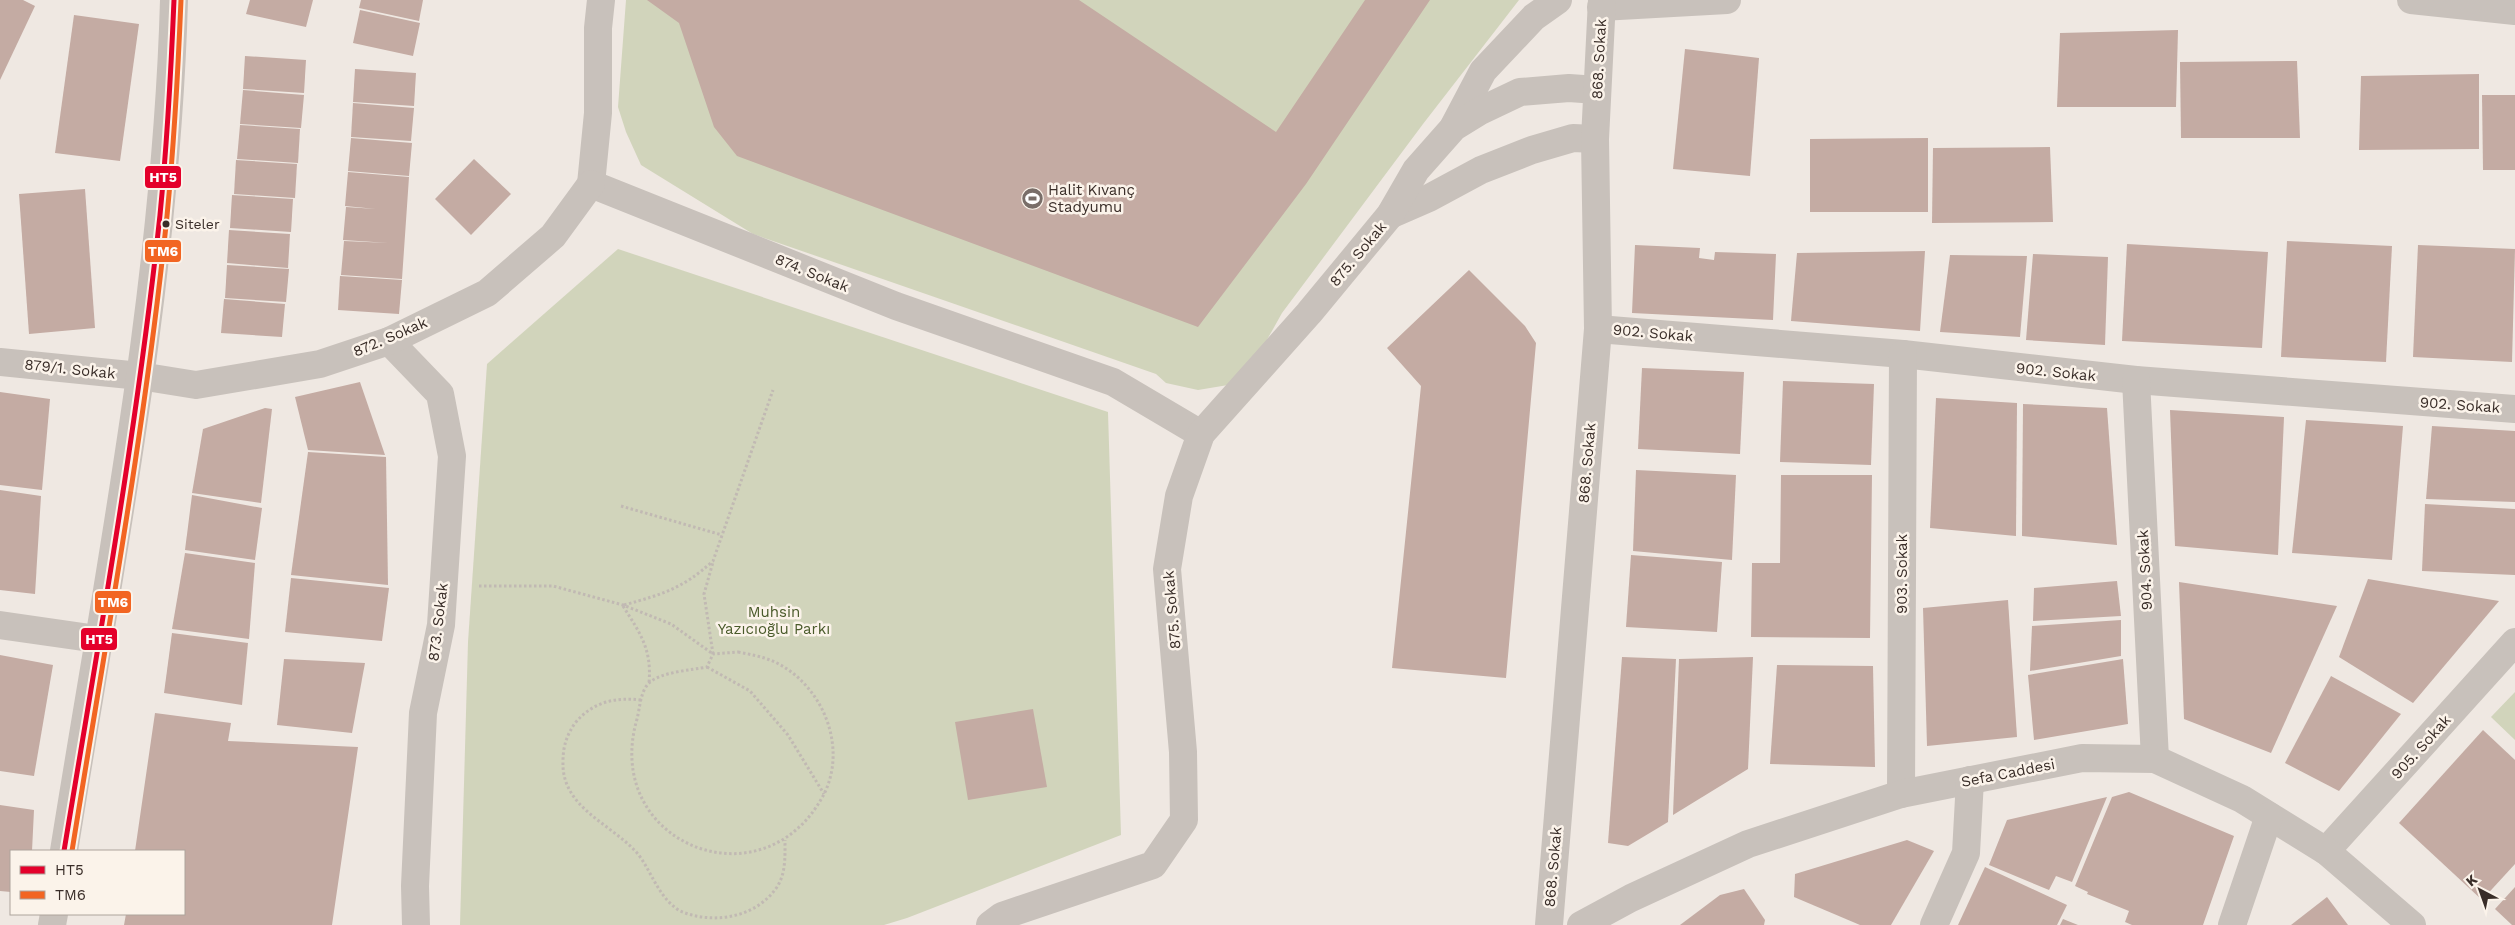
<svg xmlns="http://www.w3.org/2000/svg" width="2515" height="925" font-family="'Work Sans',sans-serif">
<style>
.green{fill:#d1d4bb}
.building{fill:#c4aba3}
.lines{fill:none;stroke-linecap:round;stroke-linejoin:round}
.path{stroke:#c1b9b3;stroke-width:3;stroke-dasharray:2.5 2.5;stroke-linecap:butt}
.minor{stroke:#c8c1bb;stroke-width:28}
.bus-1-casing{stroke:#fbf3ea;stroke-width:9}
.bus-2-casing{stroke:#fbf3ea;stroke-width:9}
.bus-1{stroke:#e4002b;stroke-width:5}
.bus-2{stroke:#f26522;stroke-width:5}
.bus-dot{fill:#392d28;stroke:#fbf3ea;stroke-width:2}
.labels{text-anchor:middle;dominant-baseline:central;stroke-width:5;stroke-linejoin:round;paint-order:stroke}
.bus-label{font-size:14px;fill:#392d28;stroke:#fbf3ea;text-anchor:start}
.street-label{font-size:15px;fill:#392d28;stroke:#fbf3ea}
.poi-label{font-size:15px;fill:#392d28;stroke:#fbf3ea;text-anchor:start}
.park-label{font-size:15px;fill:#495a2a;stroke:#fbf3ea}
.line-badge{stroke:#fbf3ea;stroke-width:2}
.badge-label{font-size:14px;text-anchor:middle;font-weight:bold;fill:#fff}
</style>
<rect width="100%" height="100%" fill="#efe8e2"/>
<g class="green">
<path d="M626,0H1519L1423,124L1282,313L1250,370L1228,385L1198,390L1166,383L1156,374L753,234L641,165L626,132L618,107Z"/>
<path d="M618,249L1108,412L1121,835L907,918L884,925H460L468,642L487,364Z"/>
<path d="M2515,692V740L2491,717Z"/>
</g>
<g class="building">
<path d="M0,0H23L35,6L0,80Z"/>
<path d="M250,0H313L306,27L246,14Z"/>
<path d="M361,0H423L419,21L359,8Z"/>
<path d="M647,0H1079L1276,132L1365,0H1430L1306,184L1198,327L737,156L714,127L679,23Z"/>
<path d="M360,10L420,23L413,56L353,43Z"/>
<path d="M74,15L139,24L120,161L55,153Z"/>
<path d="M2178,30L2176,107H2057L2060,33Z"/>
<path d="M1685,49L1759,58L1750,176L1673,169Z"/>
<path d="M245,56L306,60L304,93L243,89Z"/>
<path d="M2297,61L2300,138H2181L2180,62Z"/>
<path d="M355,69L416,73L414,106L353,102Z"/>
<path d="M2479,74V149L2359,150L2361,76Z"/>
<path d="M243,90L304,95L301,128L240,124Z"/>
<path d="M2482,95H2515V170H2483Z"/>
<path d="M353,103L414,108L411,141L351,137Z"/>
<path d="M240,125L300,129L298,163L237,159Z"/>
<path d="M351,138L412,143L409,176L348,171Z"/>
<path d="M1928,138V212H1810V139Z"/>
<path d="M2050,147L2053,222L1932,223L1933,148Z"/>
<path d="M474,159L511,194L471,235L435,199Z"/>
<path d="M236,160L297,164L295,198L234,194Z"/>
<path d="M348,172L409,177L402,279L341,275L344,241L389,243L343,240L346,207L376,209L345,206Z"/>
<path d="M85,189L95,328L29,334L19,194Z"/>
<path d="M232,195L293,199L291,232L230,228Z"/>
<path d="M229,230L290,234L288,268L227,263Z"/>
<path d="M2287,241L2392,246L2386,362L2281,357Z"/>
<path d="M2127,244L2268,252L2262,348L2122,341Z"/>
<path d="M1635,245L1700,248L1699,258L1714,260L1715,252L1776,254L1773,320L1632,313Z"/>
<path d="M2418,245L2515,249L2512,362L2413,357Z"/>
<path d="M1925,251L1920,331L1791,321L1797,253Z"/>
<path d="M2033,254L2108,257L2105,345L2026,340Z"/>
<path d="M1950,255L2027,256L2020,337L1940,332Z"/>
<path d="M227,265L289,269L286,302L225,298Z"/>
<path d="M1469,270L1525,326L1536,343L1506,678L1392,668L1421,386L1387,348Z"/>
<path d="M340,276L402,280L399,314L338,310Z"/>
<path d="M224,299L285,304L282,337L221,333Z"/>
<path d="M1642,368L1744,372L1740,454L1638,449Z"/>
<path d="M1783,381L1874,384L1871,465L1780,462Z"/>
<path d="M360,382L385,455L308,450L295,397Z"/>
<path d="M0,392L50,399L42,490L0,485Z"/>
<path d="M1936,398L2017,403L2016,536L1930,528Z"/>
<path d="M2023,404L2107,408L2117,545L2022,536Z"/>
<path d="M265,408L272,409L261,503L192,493L203,429Z"/>
<path d="M2170,410L2284,417L2278,555L2175,546Z"/>
<path d="M2306,420L2403,426L2392,560L2292,553Z"/>
<path d="M2432,426L2515,431V502L2426,499Z"/>
<path d="M308,452L386,457L388,585L291,575Z"/>
<path d="M1636,470L1736,475L1732,560L1633,551Z"/>
<path d="M1781,475H1872L1870,638L1751,637L1752,563H1780Z"/>
<path d="M0,490L41,496L35,594L0,590Z"/>
<path d="M192,495L262,508L255,560L185,550Z"/>
<path d="M2425,504L2515,509V575L2422,571Z"/>
<path d="M185,553L255,563L249,639L172,629Z"/>
<path d="M1631,555L1722,562L1717,632L1626,627Z"/>
<path d="M291,578L389,588L382,641L285,632Z"/>
<path d="M2368,579L2499,601L2413,703L2339,657Z"/>
<path d="M2117,581L2121,616L2033,621L2034,588Z"/>
<path d="M2179,582L2337,606L2271,753L2184,719Z"/>
<path d="M2008,600L2017,737L1927,746L1923,608Z"/>
<path d="M2121,620V656L2030,671L2032,626Z"/>
<path d="M172,633L248,643L242,705L164,693Z"/>
<path d="M0,655L53,665L34,776L0,771Z"/>
<path d="M1622,657L1676,659L1668,822L1628,846L1608,843Z"/>
<path d="M1753,657L1748,769L1673,815L1679,659Z"/>
<path d="M284,659L365,663L352,733L277,725Z"/>
<path d="M2123,659L2128,724L2034,740L2028,675Z"/>
<path d="M1777,665L1873,666L1875,767L1770,764Z"/>
<path d="M2331,676L2401,714L2339,791L2285,763Z"/>
<path d="M1033,709L1047,787L968,800L955,722Z"/>
<path d="M155,713L231,723L228,741L358,747L332,925H124L126,914H184V851H135Z"/>
<path d="M2483,730L2515,760V864L2482,900L2399,823Z"/>
<path d="M2129,792L2234,836L2203,925H2132L2125,922L2129,911L2087,894L2088,892L2075,886L2112,797Z"/>
<path d="M2107,797L2072,882L2056,876L2049,890L1989,865L2007,820Z"/>
<path d="M0,805L34,810L32,851H11V892L0,891Z"/>
<path d="M1907,840L1934,851L1891,925H1860L1794,897L1795,874Z"/>
<path d="M1985,867L2067,905L2057,925H1958Z"/>
<path d="M2515,887V925H2512L2495,909Z"/>
<path d="M1744,889L1765,920L1764,925H1680L1720,895Z"/>
<path d="M2327,897L2348,925H2291Z"/>
<path d="M2063,919L2078,925H2060Z"/>
</g>
<g class="lines">
<g class="path">
<path d="M621,506L722,535"/>
<path d="M479,586H553L623,605L671,624L713,654"/>
<path d="M624,605C663,594 682,589 713,561L773,390"/>
<path d="M623,606C640,633 652,649 649,683"/>
<path d="M738,652C754,655 770,658 784,667C826,693 847,751 823,796C762,908 601,843 637,719C640,708 640,692 649,683C660,672 692,670 707,667L713,654Z"/>
<path d="M713,654L704,594L713,562"/>
<path d="M707,667L750,691L788,735L824,794"/>
<path d="M641,700C615,697 593,702 576,722C567,734 563,746 563,761C561,808 611,823 638,854C653,874 658,897 680,911C713,925 756,918 777,887C786,873 785,856 785,840"/>
</g>
<g class="minor">
<path d="M601,0L598,28V113L591,184L896,306L1113,382L1201,434"/>
<path d="M2411,0L2515,11"/>
<path d="M1601,7L1727,0"/>
<path d="M1454,126L1483,71L1534,17L1558,0"/>
<path d="M1390,215L1429,198L1481,170L1532,150L1573,138L1595,139"/>
<path d="M1598,329L1903,354L2136,380L2515,409"/>
<path d="M389,341L440,394L452,456L441,625L423,713L415,886L416,925"/>
<path d="M0,362L140,376L196,385L320,364L389,341L487,293L553,236L591,184"/>
<path d="M2136,380L2155,759"/>
<path d="M0,625L97,639"/>
<path d="M1901,794L1903,354"/>
<path d="M64,851C109,569 166,286 174,0"/>
<path d="M2326,851L2515,642"/>
<path d="M52,925L54,914"/>
<path d="M990,925L1002,916L1153,865L1184,820L1183,752L1167,569L1179,496L1201,434L1309,313L1390,215L1416,170L1454,127L1480,111L1520,92L1569,88L1597,90"/>
<path d="M1549,925L1598,329L1595,139L1602,0"/>
<path d="M1581,925L1631,898L1748,844L1901,794L2082,758L2155,759L2242,799L2326,851L2412,925"/>
<path d="M1934,925L1966,853L1970,780"/>
<path d="M2232,925L2269,816"/>
</g>
<defs>
<path id="bus-1" d="M64,851C99,640 137,428 160,215C167,144 171,72 174,0"/>
<path id="bus-2" d="M72,851C106,640 145,429 167,216C174,144 178,72 181,0"/>
</defs>
<use href="#bus-1" class="bus-1-casing"/>
<use href="#bus-2" class="bus-2-casing"/>
<use href="#bus-1" class="bus-1"/>
<use href="#bus-2" class="bus-2"/>
</g>
<defs>
<symbol id="stadium-disc" viewBox="-11 -11 22 22"><circle r="9.5" fill="#796e69" stroke="#fbf3ea"/><path d="M0-5a6.5 5 0 1 0 0 10a6.5 5 0 1 0 0-10ZM-3.5-1.8h7v3.6h-7Z" fill="#fff"/></symbol>
</defs>
<g fill-rule="evenodd">
<use href="#stadium-disc" x="1020" y="186" width="25" height="25"/>
</g>
<circle class="bus-dot" cx="166" cy="224" r="4.5"/>
<g class="labels">
<g class="bus-label">
<text x="175" y="224">Siteler</text>
</g>
<g class="street-label">
<text transform="translate(1599 59) rotate(-87)">868. Sokak</text>
<text transform="translate(1358 254) rotate(-50)">875. Sokak</text>
<text transform="translate(812 273) rotate(22)">874. Sokak</text>
<text transform="translate(1653 333) rotate(5)">902. Sokak</text>
<text transform="translate(390 337) rotate(-23)">872. Sokak</text>
<text transform="translate(70 369) rotate(6)">879/1. Sokak</text>
<text transform="translate(2056 372) rotate(6)">902. Sokak</text>
<text transform="translate(2460 405) rotate(4)">902. Sokak</text>
<text transform="translate(1587 463) rotate(-85)">868. Sokak</text>
<text transform="translate(2145 570) rotate(-93)">904. Sokak</text>
<text transform="translate(1902 574) rotate(-90)">903. Sokak</text>
<text transform="translate(1172 610) rotate(-95)">875. Sokak</text>
<text transform="translate(438 622) rotate(-83)">873. Sokak</text>
<text transform="translate(2421 747) rotate(-48)">905. Sokak</text>
<text transform="translate(2008 773) rotate(-11)">Sefa Caddesi</text>
<text transform="translate(1553 867) rotate(-85)">868. Sokak</text>
</g>
<g class="poi-label">
<text x="1048" y="190">Halit Kıvanç<tspan x="1048" dy="17">Stadyumu</tspan></text>
</g>
<g class="park-label">
<text x="774" y="612">Muhsin<tspan x="774" dy="17">Yazıcıoğlu Parkı</tspan></text>
</g>
</g>
<g class="line-badge">
<rect x="144" y="165" width="38" height="24" rx="5" fill="#e4002b"/>
<rect x="144" y="239" width="38" height="24" rx="5" fill="#f26522"/>
<rect x="94" y="590" width="38" height="24" rx="5" fill="#f26522"/>
<rect x="80" y="627" width="38" height="24" rx="5" fill="#e4002b"/>
</g>
<g class="badge-label">
<text x="163" y="182">HT5</text>
<text x="163" y="256">TM6</text>
<text x="113" y="607">TM6</text>
<text x="99" y="644">HT5</text>
</g>
<rect x="10" y="850" width="175" height="65" fill="#fbf3ea" stroke="#ada49c"/>
<rect x="20" y="866" width="25" height="8" fill="#e4002b" stroke="#ada49c"/>
<text x="55" y="875" font-size="15" fill="#392d28">HT5</text>
<rect x="20" y="891" width="25" height="8" fill="#f26522" stroke="#ada49c"/>
<text x="55" y="900" font-size="15" fill="#392d28">TM6</text>
<g transform="translate(2480 890) rotate(319)" stroke="#fbf3ea" stroke-width="4" paint-order="stroke">
<path d="M0-4L9 19L0 12L-9 19Z" fill="#392d28"/>
<text y="-8" font-size="14" font-weight="bold" text-anchor="middle" fill="#392d28">K</text>
</g>
</svg>
